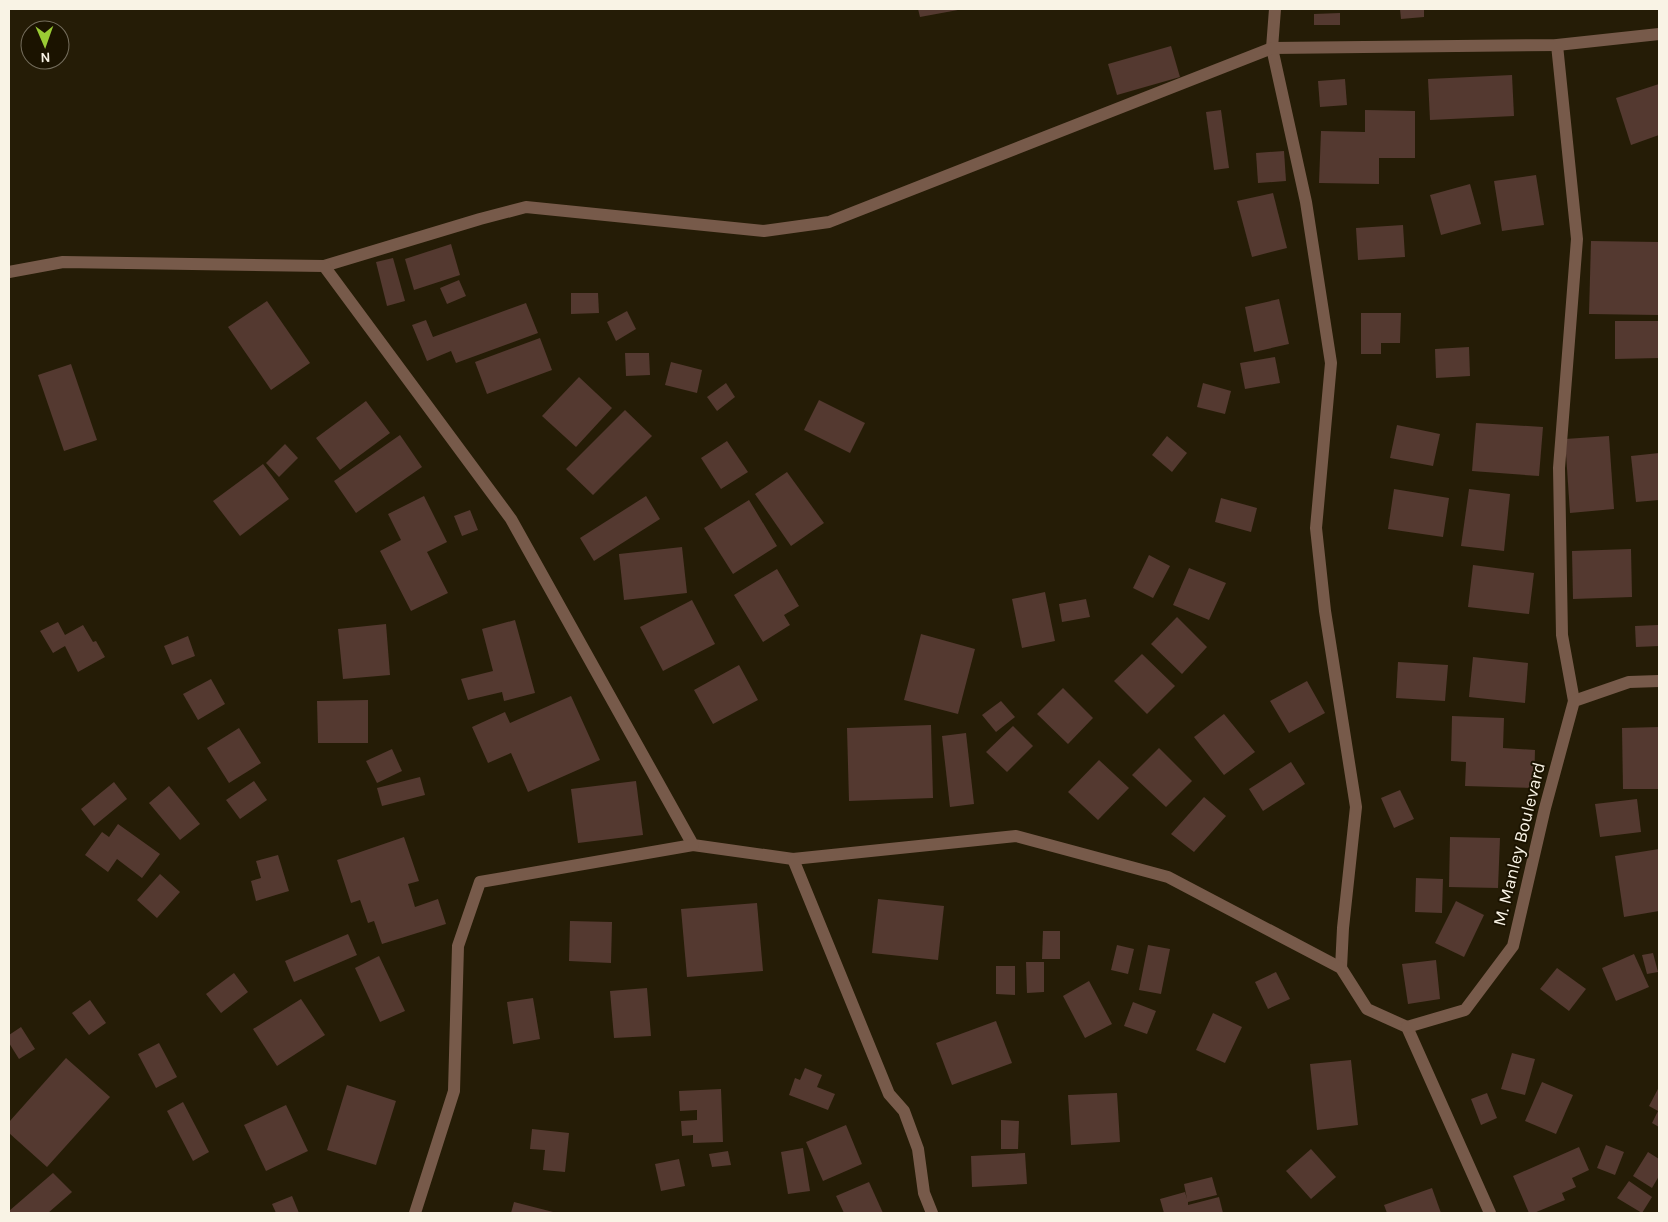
<svg xmlns="http://www.w3.org/2000/svg" width="1668" height="1222" font-family="Karla,sans-serif">
<style>
.building{fill:#543930}
.lines{fill:none;stroke-linecap:round;stroke-linejoin:round}
.minor{stroke:#775a4a;stroke-width:12}
.labels{text-anchor:middle;dominant-baseline:central;stroke-width:4;stroke-linejoin:round;paint-order:stroke}
.street-label{font-size:18px;fill:#f9f3e5;stroke:#1b1300}
</style>
<rect width="100%" height="100%" fill="#251c06"/>
<g class="building">
<path d="M918,9H958V10L920,17Z"/>
<path d="M1400,9H1424V17L1401,19Z"/>
<path d="M1340,13V25H1314V14Z"/>
<path d="M1171,46L1180,77L1117,95L1108,64Z"/>
<path d="M1512,75L1514,116L1430,120L1428,79Z"/>
<path d="M1345,79L1347,105L1320,107L1318,81Z"/>
<path d="M1659,84V135L1631,145L1616,98Z"/>
<path d="M1221,110L1229,168L1214,170L1206,112Z"/>
<path d="M1365,110L1415,111V158H1379V184L1319,183L1321,131L1365,132Z"/>
<path d="M1284,151L1286,181L1258,183L1256,153Z"/>
<path d="M1536,175L1544,225L1502,231L1494,181Z"/>
<path d="M1470,184L1481,224L1441,235L1430,195Z"/>
<path d="M1273,193L1287,248L1252,257L1237,201Z"/>
<path d="M1403,225L1405,257L1358,260L1356,228Z"/>
<path d="M1591,241L1659,242L1658,315L1589,314Z"/>
<path d="M451,244L460,275L414,290L405,259Z"/>
<path d="M393,258L405,301L387,306L376,262Z"/>
<path d="M459,280L466,296L447,304L440,288Z"/>
<path d="M571,293H598L599,313L571,314Z"/>
<path d="M1279,299L1289,344L1254,352L1245,307Z"/>
<path d="M267,301L310,363L271,390L228,327Z"/>
<path d="M526,303L538,333L456,363L451,351L427,361L412,325L426,320L433,337Z"/>
<path d="M627,311L636,329L616,341L607,322Z"/>
<path d="M1361,313H1401L1400,343H1381V354H1361Z"/>
<path d="M1615,321H1659V358L1615,359Z"/>
<path d="M540,338L552,370L487,394L475,362Z"/>
<path d="M1469,347L1470,376L1436,378L1435,349Z"/>
<path d="M625,353H649L650,375L626,376Z"/>
<path d="M1275,357L1280,383L1245,389L1240,363Z"/>
<path d="M671,362L702,370L697,393L665,385Z"/>
<path d="M71,364L97,440L64,451L38,375Z"/>
<path d="M579,377L612,408L576,447L542,416Z"/>
<path d="M726,383L735,397L717,411L707,397Z"/>
<path d="M1203,383L1231,391L1225,414L1197,407Z"/>
<path d="M819,400L865,423L850,453L804,430Z"/>
<path d="M366,401L390,433L340,470L316,438Z"/>
<path d="M625,410L652,436L593,495L566,469Z"/>
<path d="M1476,423L1543,427L1539,476L1472,471Z"/>
<path d="M1397,425L1440,434L1433,466L1390,458Z"/>
<path d="M400,435L422,467L356,513L334,481Z"/>
<path d="M1167,436L1187,453L1172,472L1152,455Z"/>
<path d="M1609,436L1614,509L1570,513L1565,439Z"/>
<path d="M727,441L748,472L721,489L701,458Z"/>
<path d="M285,444L298,458L279,477L266,463Z"/>
<path d="M1659,453V500L1636,502L1631,456Z"/>
<path d="M263,464L289,499L240,536L213,501Z"/>
<path d="M787,472L824,523L791,546L755,494Z"/>
<path d="M1394,489L1449,498L1443,537L1388,529Z"/>
<path d="M1469,489L1510,494L1504,551L1461,546Z"/>
<path d="M424,496L447,542L427,552L448,593L411,611L380,551L401,540L388,514Z"/>
<path d="M646,496L660,519L594,561L580,538Z"/>
<path d="M1221,498L1257,508L1251,532L1215,522Z"/>
<path d="M749,500L777,546L733,574L704,528Z"/>
<path d="M470,510L478,530L462,536L454,516Z"/>
<path d="M682,547L687,593L624,600L619,554Z"/>
<path d="M1631,549L1632,597L1573,599L1572,551Z"/>
<path d="M1149,555L1170,566L1153,598L1133,588Z"/>
<path d="M1473,565L1534,573L1529,614L1468,607Z"/>
<path d="M1189,568L1226,583L1209,620L1173,605Z"/>
<path d="M777,569L799,606L784,615L790,625L763,642L734,595Z"/>
<path d="M1045,592L1055,641L1022,648L1012,599Z"/>
<path d="M1086,599L1090,617L1062,622L1059,604Z"/>
<path d="M692,600L715,644L663,671L640,627Z"/>
<path d="M1177,617L1207,647L1182,674L1151,644Z"/>
<path d="M515,620L535,693L504,701L502,692L468,700L461,679L493,671L482,629Z"/>
<path d="M58,622L65,635L83,625L93,642L96,641L105,657L78,672L65,646L53,653L40,631Z"/>
<path d="M386,624L390,675L343,679L338,629Z"/>
<path d="M1658,625L1659,646L1636,647L1635,626Z"/>
<path d="M921,634L975,649L958,714L904,700Z"/>
<path d="M188,636L195,656L172,665L164,646Z"/>
<path d="M1142,654L1175,686L1147,714L1114,681Z"/>
<path d="M1473,657L1528,663L1525,703L1469,697Z"/>
<path d="M1398,662L1448,665L1445,701L1396,698Z"/>
<path d="M739,665L758,700L713,724L694,690Z"/>
<path d="M211,679L225,704L198,720L183,694Z"/>
<path d="M1307,681L1325,713L1289,733L1270,701Z"/>
<path d="M1063,688L1093,718L1068,744L1037,714Z"/>
<path d="M571,696L600,760L528,792L511,753L488,763L472,727L505,712L510,723Z"/>
<path d="M368,700V743H318L317,701Z"/>
<path d="M1001,701L1015,717L996,732L982,715Z"/>
<path d="M1224,714L1255,752L1224,775L1194,737Z"/>
<path d="M1452,716L1504,718L1503,748L1535,750L1534,788L1465,786L1466,762L1451,761Z"/>
<path d="M931,725L933,798L849,801L847,728Z"/>
<path d="M1013,726L1033,746L1007,772L986,752Z"/>
<path d="M1659,727V789H1623L1622,728Z"/>
<path d="M239,728L261,763L229,783L207,748Z"/>
<path d="M966,733L974,804L950,807L942,736Z"/>
<path d="M1159,748L1192,781L1166,807L1132,775Z"/>
<path d="M392,749L402,771L377,783L366,761Z"/>
<path d="M1099,760L1129,788L1098,820L1068,792Z"/>
<path d="M1291,762L1305,784L1263,811L1249,789Z"/>
<path d="M420,777L425,795L382,806L377,788Z"/>
<path d="M254,781L267,800L240,819L226,800Z"/>
<path d="M636,781L643,835L578,843L571,789Z"/>
<path d="M114,782L127,799L94,826L81,809Z"/>
<path d="M169,786L200,824L180,840L149,803Z"/>
<path d="M1400,790L1414,819L1394,828L1381,798Z"/>
<path d="M1204,797L1226,816L1194,852L1171,834Z"/>
<path d="M1637,799L1641,832L1600,837L1595,804Z"/>
<path d="M118,824L160,854L142,878L117,859L108,872L85,855L102,832L109,837Z"/>
<path d="M404,837L419,881L408,884L415,907L438,899L446,924L382,944L374,921L368,923L360,900L351,903L337,860Z"/>
<path d="M1450,837L1500,838L1498,888L1449,887Z"/>
<path d="M1659,849V911L1624,917L1615,856Z"/>
<path d="M278,855L289,891L256,901L251,881L261,878L256,861Z"/>
<path d="M160,874L180,892L157,918L137,900Z"/>
<path d="M1416,878L1443,879L1442,913L1415,912Z"/>
<path d="M878,899L944,906L938,960L872,953Z"/>
<path d="M1456,901L1484,915L1464,957L1435,943Z"/>
<path d="M757,903L763,971L687,977L681,909Z"/>
<path d="M570,921L612,922L611,963L569,961Z"/>
<path d="M1043,931H1060V959H1042Z"/>
<path d="M348,934L357,955L294,982L285,961Z"/>
<path d="M1117,945L1134,949L1128,974L1111,970Z"/>
<path d="M1148,945L1170,949L1161,994L1139,990Z"/>
<path d="M1653,953L1658,972L1647,974L1642,955Z"/>
<path d="M1634,954L1649,987L1616,1001L1602,968Z"/>
<path d="M379,956L405,1011L380,1022L355,968Z"/>
<path d="M1436,960L1440,999L1408,1004L1402,964Z"/>
<path d="M1026,962H1044V992L1027,993Z"/>
<path d="M996,966H1015V995L996,994Z"/>
<path d="M1557,968L1586,989L1569,1011L1540,989Z"/>
<path d="M1276,972L1290,999L1268,1009L1255,982Z"/>
<path d="M234,973L248,992L221,1013L206,994Z"/>
<path d="M1089,981L1112,1024L1085,1038L1063,996Z"/>
<path d="M647,988L651,1036L614,1038L610,991Z"/>
<path d="M533,998L540,1039L513,1044L507,1002Z"/>
<path d="M301,999L325,1035L277,1066L253,1029Z"/>
<path d="M90,1000L106,1023L89,1035L72,1013Z"/>
<path d="M1133,1002L1156,1011L1147,1034L1124,1026Z"/>
<path d="M1213,1013L1242,1027L1225,1063L1196,1050Z"/>
<path d="M996,1021L1012,1063L952,1085L936,1043Z"/>
<path d="M21,1027L35,1049L19,1059L9,1043V1035Z"/>
<path d="M159,1043L177,1077L156,1088L138,1054Z"/>
<path d="M1512,1053L1535,1059L1525,1095L1501,1089Z"/>
<path d="M66,1058L110,1097L47,1167L9,1133V1122Z"/>
<path d="M1351,1060L1358,1125L1317,1130L1310,1064Z"/>
<path d="M805,1068L822,1075L817,1087L835,1094L828,1110L789,1095L795,1078L800,1080Z"/>
<path d="M1542,1082L1573,1095L1556,1134L1525,1121Z"/>
<path d="M347,1085L396,1101L376,1165L327,1150Z"/>
<path d="M1659,1087V1127L1652,1123L1658,1111L1649,1106Z"/>
<path d="M721,1089L723,1142L693,1143V1135L682,1136L681,1121L697,1120V1110L680,1111L679,1091Z"/>
<path d="M1117,1093L1120,1142L1071,1145L1068,1095Z"/>
<path d="M1487,1093L1497,1118L1481,1125L1471,1099Z"/>
<path d="M183,1102L209,1152L193,1161L167,1111Z"/>
<path d="M286,1105L308,1151L266,1171L244,1125Z"/>
<path d="M1001,1120L1019,1121L1018,1149H1001Z"/>
<path d="M846,1125L862,1164L823,1181L806,1142Z"/>
<path d="M532,1129L569,1133L565,1172L543,1170L545,1150L530,1149Z"/>
<path d="M1606,1145L1624,1152L1615,1175L1597,1168Z"/>
<path d="M1579,1147L1589,1170L1572,1178L1576,1187L1562,1193L1565,1200L1534,1213H1529L1513,1176Z"/>
<path d="M803,1148L810,1191L788,1194L781,1152Z"/>
<path d="M1311,1149L1336,1177L1311,1199L1286,1171Z"/>
<path d="M728,1151L731,1165L712,1167L709,1154Z"/>
<path d="M1648,1152L1659,1159V1176L1652,1188L1633,1176Z"/>
<path d="M1025,1153L1027,1184L972,1187L971,1156Z"/>
<path d="M679,1159L685,1186L661,1191L655,1164Z"/>
<path d="M53,1173L72,1192L48,1213H9V1211Z"/>
<path d="M1212,1177L1217,1195L1188,1202V1205L1219,1197L1223,1213H1164L1160,1199L1185,1192L1187,1199L1184,1184Z"/>
<path d="M1629,1181L1652,1197L1642,1213L1617,1198Z"/>
<path d="M869,1182L883,1213H844L836,1196Z"/>
<path d="M1432,1188L1441,1213H1387L1384,1205Z"/>
<path d="M292,1196L299,1213H276L272,1204Z"/>
<path d="M514,1202L557,1213H511Z"/>
</g>
<g class="lines">
<g class="minor">
<path d="M1275,9L1272,48L1306,202L1331,363L1316,528L1325,611L1356,807L1343,928L1341,968"/>
<path d="M1557,45L1577,239L1559,468L1562,635L1574,701"/>
<path d="M324,266L480,219L526,207L764,231L829,222L1272,48L1557,45L1659,34"/>
<path d="M9,272L63,262L324,266L511,519L693,845L793,859L1016,836L1168,877L1341,968L1367,1009L1407,1027L1490,1213"/>
<path d="M793,859L889,1094L904,1111L918,1149L924,1193L932,1213"/>
<path d="M1407,1027L1465,1010L1513,946L1545,808L1574,701L1629,682L1659,681"/>
<path d="M415,1213L454,1091L458,946L480,882L693,845"/>
</g>
</g>
<g class="labels">
<g class="street-label">
<text transform="translate(1519 844) rotate(-76)">M. Manley Boulevard</text>
</g>
</g>
<rect width="1668" height="1222" fill="none" stroke="#f9f3e5" stroke-width="20"/>
<g transform="translate(45 45) rotate(178)"><circle r="24" fill="#1b1300" stroke="#746d5c"/>
<path d="M0-4L9 19L0 12L-9 19Z" fill="#9acb34"/>
<text y="-8" font-size="14" font-weight="bold" text-anchor="middle" fill="#f9f3e5">N</text>
</g>
</svg>
